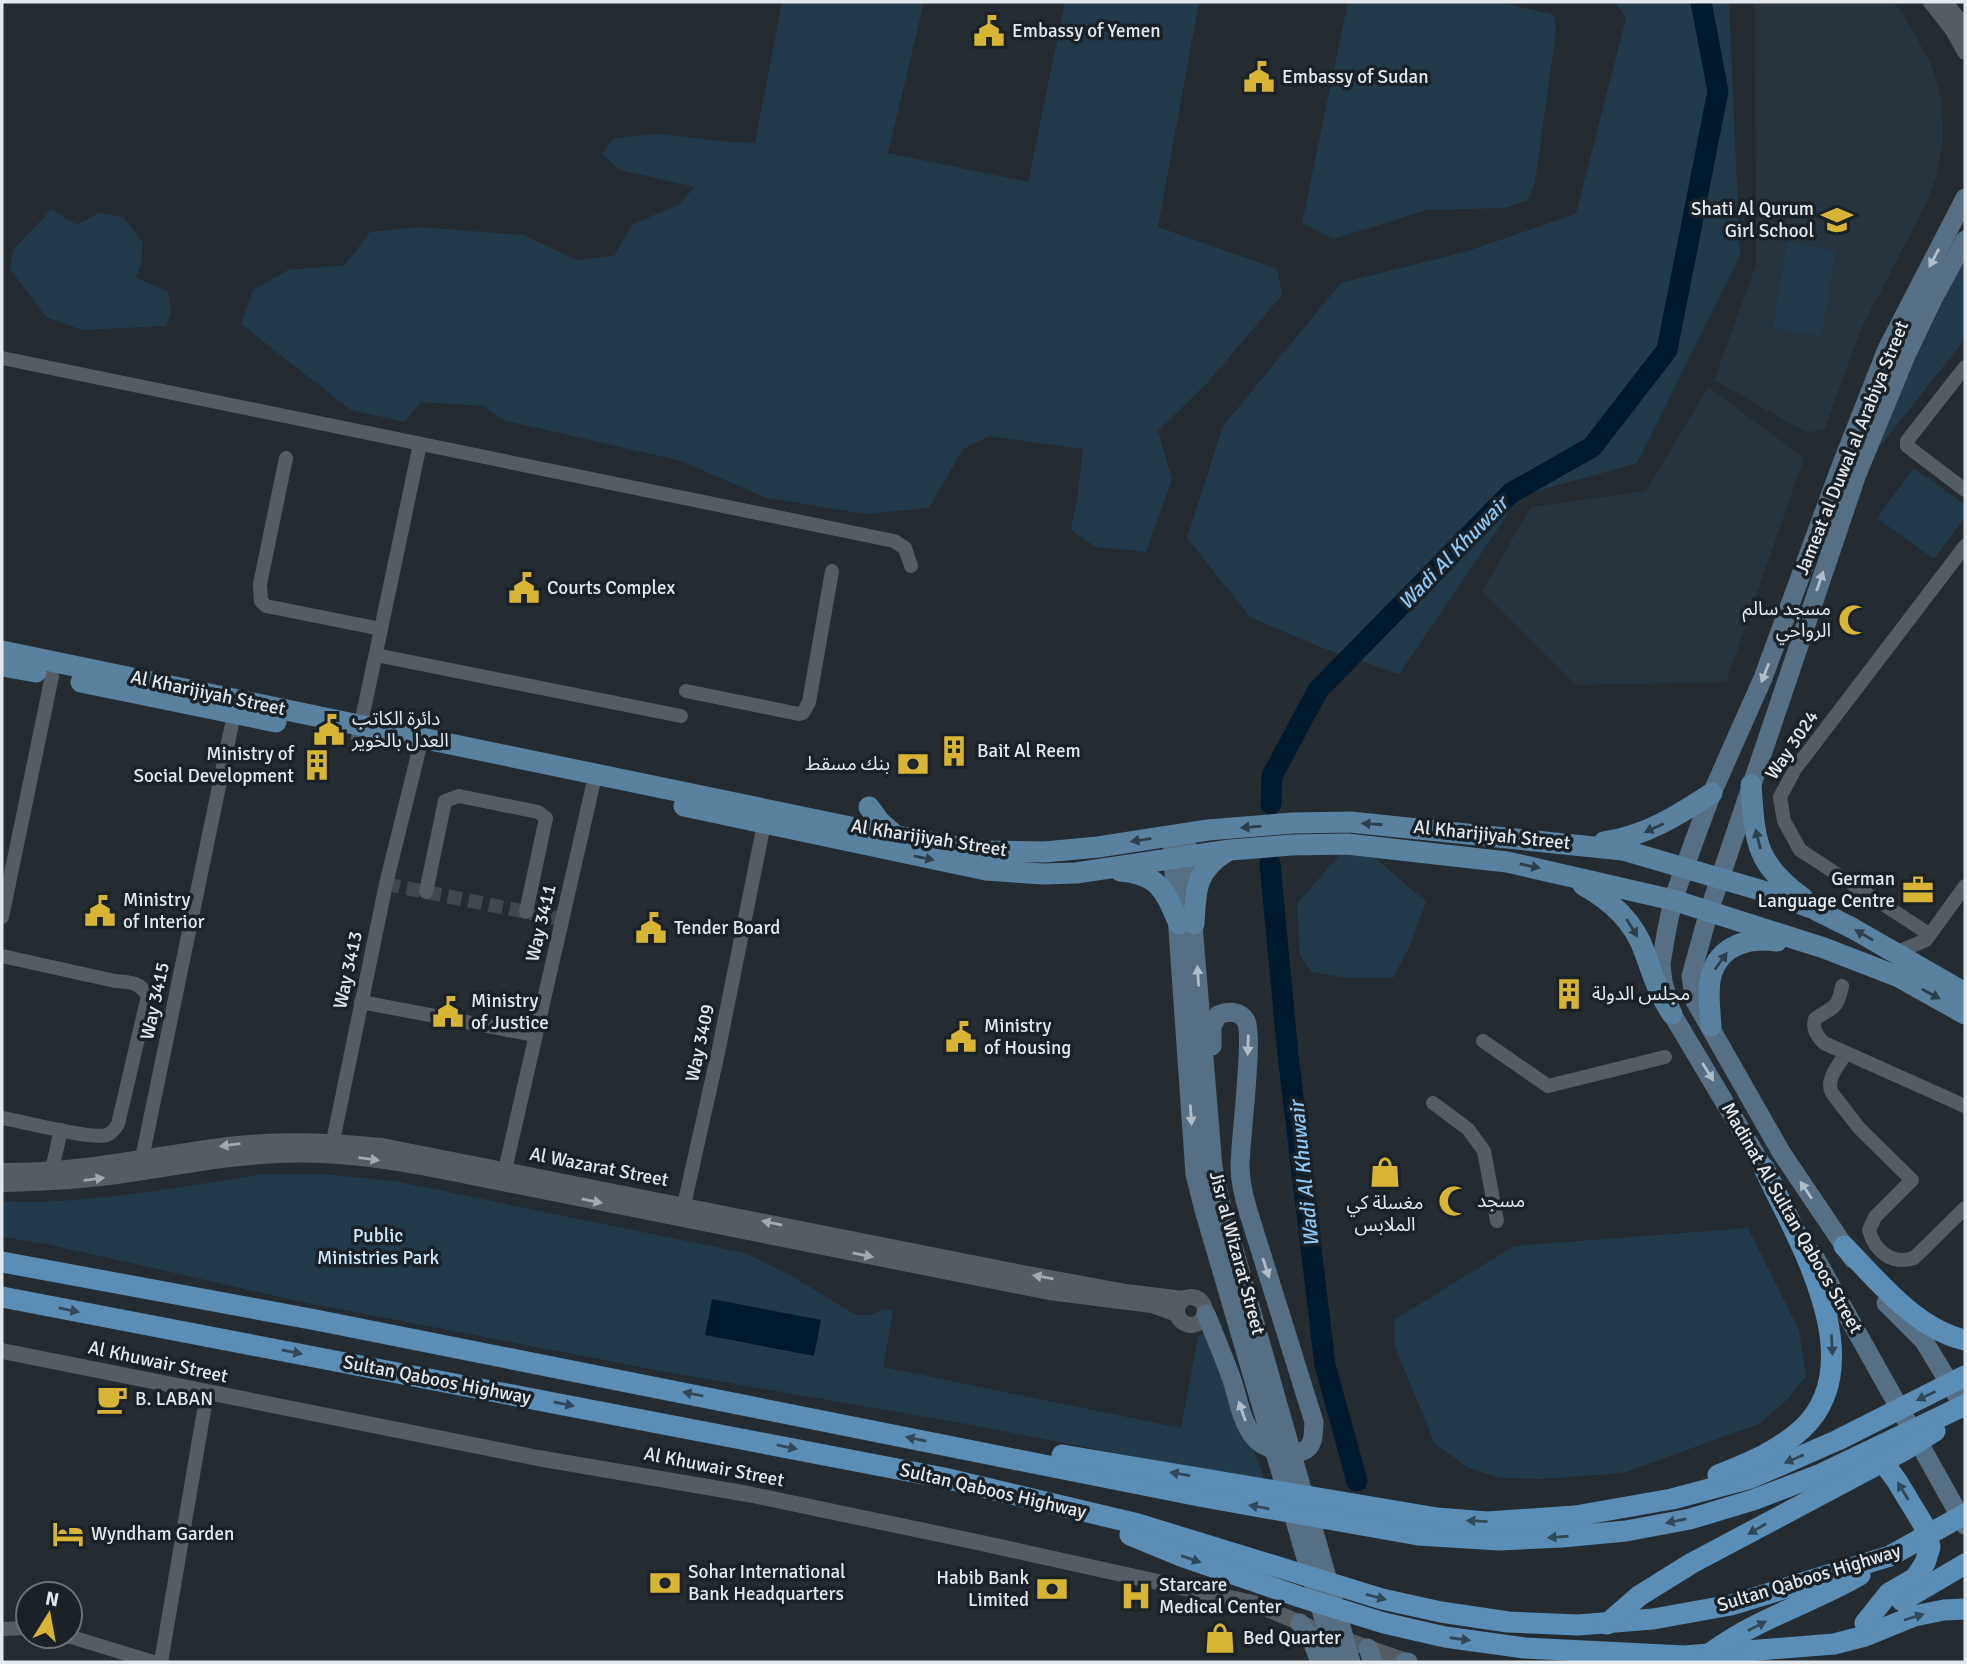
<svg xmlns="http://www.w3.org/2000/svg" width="1967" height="1664" font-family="Signika,'Noto Sans Arabic',sans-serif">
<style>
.built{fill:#28353f}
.green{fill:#233a4b}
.water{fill:#001a2d}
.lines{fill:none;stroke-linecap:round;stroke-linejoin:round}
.river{stroke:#001a2d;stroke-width:21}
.minor-tunnel{stroke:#41484d;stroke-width:14;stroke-dasharray:14 7;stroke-linecap:butt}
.minor{stroke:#555d64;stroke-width:14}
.tertiary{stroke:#555d64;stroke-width:16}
.secondary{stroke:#576f83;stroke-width:19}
.primary{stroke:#5982a1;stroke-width:21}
.trunk{stroke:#5a8eb6;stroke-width:21}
.oneway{fill:#b2bec7}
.oneway2{fill:#2e3f4c}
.oneway3{fill:#a3a9af}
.oneway4{fill:#314859}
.labels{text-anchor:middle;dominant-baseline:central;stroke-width:7;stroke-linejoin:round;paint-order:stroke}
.poi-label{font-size:19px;fill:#e3e8ec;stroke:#1b2227;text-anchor:start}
.street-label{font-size:19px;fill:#e3e8ec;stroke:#1b2227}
.park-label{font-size:19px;fill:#cfe7fb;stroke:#1b2227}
.water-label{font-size:21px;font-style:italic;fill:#8bc8f8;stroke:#1b2227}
</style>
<rect width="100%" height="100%" fill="#242c31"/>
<g class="built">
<path d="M1755,2H1893L1903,13L1931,64L1942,101L1943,139L1937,174L1926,204L1861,329L1825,428L1807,433L1714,380L1756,265Z"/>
<path d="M1708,387L1804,458L1726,682L1576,685L1482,591L1531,507L1646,491Z"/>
</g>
<g class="green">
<path d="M782,2H924L888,153L1028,182L1065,2H1199L1158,227L1277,269L1282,295L1207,383L1158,431L1172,479L1146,552L1096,547L1071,530L1077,500L1083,449L989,436L963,449L929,508L865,514L764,497L682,461L503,420L484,406L421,402L405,422L351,410L241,324L253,290L288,270L345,265L370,232L418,227L524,235L576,260L614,256L633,224L678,205L695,187L620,170L602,154L614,138L659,134L728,142L755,143Z"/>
<path d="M1348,2H1498L1554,15L1556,31L1535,183L1528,200L1505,208L1427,210L1333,239L1302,223Z"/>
<path d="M1615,2H1729L1740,256L1637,463L1520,496L1399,674L1320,647L1250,617L1187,538L1223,426L1341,283L1465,252L1576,214L1626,18Z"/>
<path d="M52,209L77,225L99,213L123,217L143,243L141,263L136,278L168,291L171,314L166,326L82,330L46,317L10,269L13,250Z"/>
<path d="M1787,242L1836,251L1821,336L1773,328Z"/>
<path d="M1965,254V339L1878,449L1909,374Z"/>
<path d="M1914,468L1965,505V517L1934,559L1877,518Z"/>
<path d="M1342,852L1375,858L1426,902L1410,945L1393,978H1348L1312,972L1300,955L1297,904Z"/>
<path d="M264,1174H322L394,1181L745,1253L794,1277L855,1315H872L884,1309L893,1311L883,1367L1181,1428L1198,1337L1207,1330L1266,1482L978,1426L655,1370L298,1301L47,1244L2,1237V1201C89,1205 178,1187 264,1174Z"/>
<path d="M1748,1228L1799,1330L1806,1376L1789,1398L1759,1424L1623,1473L1541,1479L1500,1478L1469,1468L1435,1444L1395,1347L1394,1320L1514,1246Z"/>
</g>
<path class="water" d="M712,1299L821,1320L814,1356L705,1335Z"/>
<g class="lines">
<g class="river">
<path d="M1271,804L1272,776L1318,690L1511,493L1592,447L1667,350L1718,91L1701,2"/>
<path d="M1270,864L1288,1055L1325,1365L1357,1481"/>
</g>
<path class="minor-tunnel" d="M386,884L561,919"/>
<g class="minor">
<path d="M2,358L894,541L905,548L911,566"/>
<path d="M1965,367L1907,441V446L1965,490"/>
<path d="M286,458L260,584L261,601L266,606L381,629"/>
<path d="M376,655L681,716"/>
<path d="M686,691L799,714L803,713L809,702L832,571"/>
<path d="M358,738L420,444"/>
<path d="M426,892L445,801L459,796L538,812L546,818L526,912"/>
<path d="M2,917L52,676"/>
<path d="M1929,934L1800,850L1784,821L1780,797L1795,769L1965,546"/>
<path d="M1895,953L1926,940L1965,886"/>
<path d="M2,956L115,981C130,982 140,982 148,996L118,1124C115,1129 112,1133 107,1135C91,1140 22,1121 2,1118"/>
<path d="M1842,986C1837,1011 1833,1006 1815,1019C1812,1029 1817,1036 1824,1043L1965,1106"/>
<path d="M361,1002L535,1035"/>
<path d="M1483,1041L1548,1086L1665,1057"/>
<path d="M1846,1053C1839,1065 1825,1079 1832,1093L1859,1128L1912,1180L1875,1217L1869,1230C1875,1252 1892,1265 1914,1258L1965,1208"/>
<path d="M1433,1103L1468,1129L1484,1151L1497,1221"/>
<path d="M327,1150L333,1141L386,884L419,750"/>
<path d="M140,1168L234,714"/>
<path d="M498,1177L505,1170L593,785"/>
<path d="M50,1178L61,1130"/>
<path d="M675,1213L684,1205L718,1053L764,824"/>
<path d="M2,1629L28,1628"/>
<path d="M68,1636L153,1662"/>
<path d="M161,1662L207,1393"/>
</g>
<g class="tertiary">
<path d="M1931,2L1953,30L1965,52"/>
<path d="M1944,2L1965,27"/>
<path d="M2,1171C81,1172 159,1153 237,1144C285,1139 334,1141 382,1146L1017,1272L1126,1292L1183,1299"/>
<path d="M2,1184C45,1183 87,1181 130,1174C179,1167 228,1157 278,1155C333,1152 388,1160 442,1171L1049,1292L1152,1305L1177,1314"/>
<circle cx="1191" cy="1311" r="14"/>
<path d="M2,1351L538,1458L748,1494L977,1542L1253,1603L1310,1627"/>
<path d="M1337,1637L1409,1662"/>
</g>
<g class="secondary">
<path d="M1186,840L1213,1167L1220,1200L1351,1662"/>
<path d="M1172,844L1195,1174L1204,1210L1332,1647L1334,1662"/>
<path d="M1772,1182L1672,1014L1663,982L1661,964L1666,934L1673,900L1693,844L1712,793L1763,678L1841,466L1887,349L1965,198"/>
<path d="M1813,1254L1965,1525"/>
<path d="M1853,1259L1781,1152L1695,1001L1691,976L1709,911L1857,474L1905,358L1933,299L1965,240"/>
<path d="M1886,1303L1924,1341L1965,1409"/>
<path d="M1206,1314C1215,1336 1224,1358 1232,1380C1238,1398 1241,1420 1253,1436C1262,1448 1289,1457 1303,1451C1315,1446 1313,1433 1314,1422L1249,1214C1244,1198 1240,1183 1240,1166C1240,1142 1254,1036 1246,1021C1240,1010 1228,1011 1218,1015L1212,1026V1046"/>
<path d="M1300,1623L1310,1636L1320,1662"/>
<path d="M1368,1648L1373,1662"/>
<path d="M1405,1662H1408"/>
</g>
<g class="primary">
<path d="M2,651L865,830L963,848L988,851L1044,852L1098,847L1208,830L1293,823L1350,822L1623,850L1770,893L1814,909L1852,928L1965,993"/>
<path d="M2,666L36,672"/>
<path d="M81,682L276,722"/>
<path d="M1751,785C1755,842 1755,863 1803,898"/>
<path d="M684,806L986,870L1043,874L1076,873L1230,850L1292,845L1347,844L1507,862L1673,900L1824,948L1899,977L1965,1014"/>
<path d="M869,807L880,822L896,836"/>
<path d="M1604,842C1645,836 1677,816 1712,793"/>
<path d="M1120,871C1159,874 1165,891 1179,924"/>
<path d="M1583,885C1611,901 1634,921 1645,953C1653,976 1659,994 1672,1014"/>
<path d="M1194,924C1196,889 1195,871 1227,851"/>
<path d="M1711,1026C1710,1010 1707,992 1711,976C1719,945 1749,937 1777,941"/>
</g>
<g class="trunk">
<path d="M1844,1246C1878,1281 1916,1329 1965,1340"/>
<path d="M2,1262L316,1320L1199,1496L1418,1535L1499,1540L1562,1537L1626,1531L1690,1519L1753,1500L1821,1474L1965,1405"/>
<path d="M2,1297L944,1478L1138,1524L1382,1599L1441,1612L1508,1622L1578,1625L1653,1619L1731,1605L1890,1556L1965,1514"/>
<path d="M1062,1455L1437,1518L1487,1522L1575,1516L1672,1499L1751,1478L1838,1440L1965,1376"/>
<path d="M1718,1475C1748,1463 1778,1451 1802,1429C1874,1362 1796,1237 1764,1168"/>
<path d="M1130,1535L1181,1556L1300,1597L1384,1623L1445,1637L1525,1648L1684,1656L1834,1644L1865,1636L1914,1616L1944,1610L1965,1609"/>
<path d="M1902,1601L1965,1564"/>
<path d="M1865,1623L1889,1593L1915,1578L1925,1563L1930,1547L1926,1529L1897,1481L1875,1451"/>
<path d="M1607,1624L1639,1596L1692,1563L1903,1451L1935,1431"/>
<path d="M1712,1652C1756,1619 1812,1603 1860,1575"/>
</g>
</g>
<defs><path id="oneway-solid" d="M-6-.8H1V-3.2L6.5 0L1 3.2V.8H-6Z" transform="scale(1.75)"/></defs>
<g class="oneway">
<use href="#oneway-solid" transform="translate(1934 258) rotate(118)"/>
<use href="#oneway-solid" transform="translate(1820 581) rotate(-71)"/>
<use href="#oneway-solid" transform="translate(1765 673) rotate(111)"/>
<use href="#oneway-solid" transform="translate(1198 976) rotate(-94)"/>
<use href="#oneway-solid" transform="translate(1248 1045) rotate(92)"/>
<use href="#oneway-solid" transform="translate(1708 1072) rotate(58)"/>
<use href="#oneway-solid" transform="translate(1191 1115) rotate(86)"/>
<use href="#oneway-solid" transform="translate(1806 1190) rotate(-124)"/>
<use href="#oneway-solid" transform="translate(1266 1268) rotate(72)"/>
<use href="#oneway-solid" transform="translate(1242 1411) rotate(-109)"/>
</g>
<g class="oneway2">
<use href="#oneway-solid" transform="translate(1372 824) rotate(-176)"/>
<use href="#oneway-solid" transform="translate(1251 827) rotate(175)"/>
<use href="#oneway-solid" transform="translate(1654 828) rotate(156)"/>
<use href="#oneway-solid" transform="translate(1758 839) rotate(-104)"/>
<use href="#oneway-solid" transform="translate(1141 840) rotate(171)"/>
<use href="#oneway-solid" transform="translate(924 858) rotate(12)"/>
<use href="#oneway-solid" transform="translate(1530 866) rotate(11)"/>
<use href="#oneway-solid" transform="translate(1632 928) rotate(58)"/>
<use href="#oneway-solid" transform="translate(1864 935) rotate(-150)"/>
<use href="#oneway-solid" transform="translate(1721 961) rotate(-54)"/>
<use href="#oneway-solid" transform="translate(1931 994) rotate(28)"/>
</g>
<g class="oneway3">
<use href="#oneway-solid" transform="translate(230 1145) rotate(173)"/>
<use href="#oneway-solid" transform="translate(369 1159) rotate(7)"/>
<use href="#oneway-solid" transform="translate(94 1179) rotate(-7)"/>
<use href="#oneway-solid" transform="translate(592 1201) rotate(11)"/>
<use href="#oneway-solid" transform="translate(772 1223) rotate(-168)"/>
<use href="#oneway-solid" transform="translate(863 1255) rotate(11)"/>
<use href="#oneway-solid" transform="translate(1043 1277) rotate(-170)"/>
</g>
<g class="oneway4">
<use href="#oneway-solid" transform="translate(69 1310) rotate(11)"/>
<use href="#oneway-solid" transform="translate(1832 1345) rotate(87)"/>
<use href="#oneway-solid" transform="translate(292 1352) rotate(11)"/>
<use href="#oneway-solid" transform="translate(693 1394) rotate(-169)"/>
<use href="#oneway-solid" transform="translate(1926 1396) rotate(155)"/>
<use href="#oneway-solid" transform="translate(564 1404) rotate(11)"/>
<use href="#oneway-solid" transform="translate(916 1439) rotate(-169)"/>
<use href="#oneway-solid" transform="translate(787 1447) rotate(11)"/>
<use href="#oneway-solid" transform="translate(1794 1459) rotate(157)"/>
<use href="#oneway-solid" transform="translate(1180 1474) rotate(-170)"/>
<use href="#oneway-solid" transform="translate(1903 1491) rotate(-121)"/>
<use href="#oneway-solid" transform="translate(1259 1507) rotate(-170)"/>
<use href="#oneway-solid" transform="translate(1477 1521) rotate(-177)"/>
<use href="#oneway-solid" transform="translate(1676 1521) rotate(169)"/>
<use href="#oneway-solid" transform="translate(1757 1529) rotate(150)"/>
<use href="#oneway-solid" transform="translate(1558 1537) rotate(176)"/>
<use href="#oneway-solid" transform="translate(1191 1559) rotate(19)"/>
<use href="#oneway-solid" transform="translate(1376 1597) rotate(15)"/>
<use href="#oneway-solid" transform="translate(1914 1617) rotate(-17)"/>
<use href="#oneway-solid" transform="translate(1757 1626) rotate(-27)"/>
<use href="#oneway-solid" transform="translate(1460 1639) rotate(8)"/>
</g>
<defs>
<symbol id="civic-bare" viewBox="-9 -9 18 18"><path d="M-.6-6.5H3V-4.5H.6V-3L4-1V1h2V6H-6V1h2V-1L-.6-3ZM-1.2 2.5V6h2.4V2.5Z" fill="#d7b434" stroke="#1b2227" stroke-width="2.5" paint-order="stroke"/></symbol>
<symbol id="school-bare" viewBox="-9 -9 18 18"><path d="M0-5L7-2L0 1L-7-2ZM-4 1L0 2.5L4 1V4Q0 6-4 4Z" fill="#d7b434" stroke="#1b2227" stroke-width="2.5" paint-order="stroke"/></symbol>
<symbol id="mosque-bare" viewBox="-9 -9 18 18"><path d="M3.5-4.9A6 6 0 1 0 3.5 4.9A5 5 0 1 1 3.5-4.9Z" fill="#d7b434" stroke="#1b2227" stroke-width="2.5" paint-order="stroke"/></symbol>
<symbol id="building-bare" viewBox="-9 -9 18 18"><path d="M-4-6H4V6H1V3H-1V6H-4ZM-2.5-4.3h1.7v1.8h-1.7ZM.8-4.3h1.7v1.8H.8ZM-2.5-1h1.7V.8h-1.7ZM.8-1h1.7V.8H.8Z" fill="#d7b434" stroke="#1b2227" stroke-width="2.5" paint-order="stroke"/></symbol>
<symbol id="bank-bare" viewBox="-9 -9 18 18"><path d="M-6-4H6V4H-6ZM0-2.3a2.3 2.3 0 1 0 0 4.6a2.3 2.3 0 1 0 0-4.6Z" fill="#d7b434" stroke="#1b2227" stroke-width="2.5" paint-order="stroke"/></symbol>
<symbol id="office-bare" viewBox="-9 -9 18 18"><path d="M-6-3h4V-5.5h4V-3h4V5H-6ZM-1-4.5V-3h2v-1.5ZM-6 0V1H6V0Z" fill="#d7b434" stroke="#1b2227" stroke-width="2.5" paint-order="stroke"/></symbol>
<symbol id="shop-bare" viewBox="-9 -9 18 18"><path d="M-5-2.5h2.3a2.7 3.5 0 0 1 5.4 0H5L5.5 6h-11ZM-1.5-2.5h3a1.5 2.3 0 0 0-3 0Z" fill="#d7b434" stroke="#1b2227" stroke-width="2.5" paint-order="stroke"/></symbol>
<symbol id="cafe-bare" viewBox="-9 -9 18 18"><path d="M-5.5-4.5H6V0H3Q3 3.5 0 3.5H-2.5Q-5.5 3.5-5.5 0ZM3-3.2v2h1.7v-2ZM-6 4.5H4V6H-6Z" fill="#d7b434" stroke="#1b2227" stroke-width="2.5" paint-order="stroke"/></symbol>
<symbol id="hotel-bare" viewBox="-9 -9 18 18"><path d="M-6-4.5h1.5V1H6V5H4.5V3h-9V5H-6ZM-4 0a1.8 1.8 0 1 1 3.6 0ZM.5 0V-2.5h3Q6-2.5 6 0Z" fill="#d7b434" stroke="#1b2227" stroke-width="2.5" paint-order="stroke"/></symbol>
<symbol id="hospital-bare" viewBox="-9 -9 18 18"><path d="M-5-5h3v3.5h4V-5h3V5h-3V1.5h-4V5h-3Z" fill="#d7b434" stroke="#1b2227" stroke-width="2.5" paint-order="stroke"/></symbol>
</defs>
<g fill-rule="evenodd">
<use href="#civic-bare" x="967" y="9" width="44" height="44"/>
<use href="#civic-bare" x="1237" y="55" width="44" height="44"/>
<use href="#school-bare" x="1815" y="198" width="44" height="44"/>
<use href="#civic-bare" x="502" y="566" width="44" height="44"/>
<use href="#mosque-bare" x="1832" y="598" width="44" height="44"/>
<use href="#civic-bare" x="307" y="708" width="44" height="44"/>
<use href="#building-bare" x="932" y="729" width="44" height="44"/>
<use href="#bank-bare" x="891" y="742" width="44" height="44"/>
<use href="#building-bare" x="295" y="743" width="44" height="44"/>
<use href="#office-bare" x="1896" y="868" width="44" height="44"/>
<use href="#civic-bare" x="78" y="889" width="44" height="44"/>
<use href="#civic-bare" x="629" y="906" width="44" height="44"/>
<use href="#building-bare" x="1547" y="972" width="44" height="44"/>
<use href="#civic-bare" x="426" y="990" width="44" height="44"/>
<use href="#civic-bare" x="939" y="1015" width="44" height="44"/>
<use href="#shop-bare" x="1363" y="1150" width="44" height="44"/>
<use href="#mosque-bare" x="1432" y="1179" width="44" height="44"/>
<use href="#cafe-bare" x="90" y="1377" width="44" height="44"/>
<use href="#hotel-bare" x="46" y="1512" width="44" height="44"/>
<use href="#bank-bare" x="643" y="1561" width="44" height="44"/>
<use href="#bank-bare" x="1030" y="1567" width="44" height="44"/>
<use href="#hospital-bare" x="1114" y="1574" width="44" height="44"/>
<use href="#shop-bare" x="1198" y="1616" width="44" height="44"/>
</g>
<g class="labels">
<g class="poi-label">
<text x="1012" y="31">Embassy of Yemen</text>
<text x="1282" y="77">Embassy of Sudan</text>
<text x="1814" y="209" text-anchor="end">Shati Al Qurum<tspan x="1814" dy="22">Girl School</tspan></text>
<text x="547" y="588">Courts Complex</text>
<text x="1831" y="609" text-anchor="end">مسجد سالم<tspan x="1831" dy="22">الرواحي</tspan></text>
<text x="352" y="719">دائرة الكاتب<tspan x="352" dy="22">العدل بالخوير</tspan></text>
<text x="977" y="751">Bait Al Reem</text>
<text x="294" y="754" text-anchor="end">Ministry of<tspan x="294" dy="22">Social Development</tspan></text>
<text x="890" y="764" text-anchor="end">بنك مسقط</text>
<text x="1895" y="879" text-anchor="end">German<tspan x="1895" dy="22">Language Centre</tspan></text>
<text x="123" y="900">Ministry<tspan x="123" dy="22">of Interior</tspan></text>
<text x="674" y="928">Tender Board</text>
<text x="1592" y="994">مجلس الدولة</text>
<text x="471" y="1001">Ministry<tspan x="471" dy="22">of Justice</tspan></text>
<text x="984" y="1026">Ministry<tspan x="984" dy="22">of Housing</tspan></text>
<text x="1477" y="1201">مسجد</text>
<text x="1385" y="1203" text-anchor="middle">مغسلة كي<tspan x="1385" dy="22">الملابس</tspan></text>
<text x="135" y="1399">B. LABAN</text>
<text x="91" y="1534">Wyndham Garden</text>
<text x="688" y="1572">Sohar International<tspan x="688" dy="22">Bank Headquarters</tspan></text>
<text x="1029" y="1578" text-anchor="end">Habib Bank<tspan x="1029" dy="22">Limited</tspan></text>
<text x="1159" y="1585">Starcare<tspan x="1159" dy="22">Medical Center</tspan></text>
<text x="1243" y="1638">Bed Quarter</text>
</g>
<g class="street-label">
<text transform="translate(1852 448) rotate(-68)">Jameat al Duwal al Arabiya Street</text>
<text transform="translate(208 693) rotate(12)">Al Kharijiyah Street</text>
<text transform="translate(1792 745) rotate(-56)">Way 3024</text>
<text transform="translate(1492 835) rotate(6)">Al Kharijiyah Street</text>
<text transform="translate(929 838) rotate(9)">Al Kharijiyah Street</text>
<text transform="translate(541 923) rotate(-77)">Way 3411</text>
<text transform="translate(348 970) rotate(-78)">Way 3413</text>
<text transform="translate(155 1001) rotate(-78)">Way 3415</text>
<text transform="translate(700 1043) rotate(-78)">Way 3409</text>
<text transform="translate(599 1167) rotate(11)">Al Wazarat Street</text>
<text transform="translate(1792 1218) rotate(60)">Madinat Al Sultan Qaboos Street</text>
<text transform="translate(1237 1253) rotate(75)">Jisr al Wizarat Street</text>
<text transform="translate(158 1362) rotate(12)">Al Khuwair Street</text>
<text transform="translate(437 1380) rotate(11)">Sultan Qaboos Highway</text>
<text transform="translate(714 1467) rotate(11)">Al Khuwair Street</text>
<text transform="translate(993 1491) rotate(13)">Sultan Qaboos Highway</text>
<text transform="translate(1809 1578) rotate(-17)">Sultan Qaboos Highway</text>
</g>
<g class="park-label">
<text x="378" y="1236">Public<tspan x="378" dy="22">Ministries Park</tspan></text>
</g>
<g class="water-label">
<text transform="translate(1453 553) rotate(-46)">Wadi Al Khuwair</text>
<text transform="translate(1304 1174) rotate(-96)">Wadi Al Khuwair</text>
</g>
</g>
<rect width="1967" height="1664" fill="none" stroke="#e3e8ec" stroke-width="7"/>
<g transform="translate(49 1615) rotate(11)"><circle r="33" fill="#1b2227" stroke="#6b7176" stroke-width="2"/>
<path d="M0-5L12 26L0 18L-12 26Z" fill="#d7b434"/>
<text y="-10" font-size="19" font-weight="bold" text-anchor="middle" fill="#e3e8ec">N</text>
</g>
</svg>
